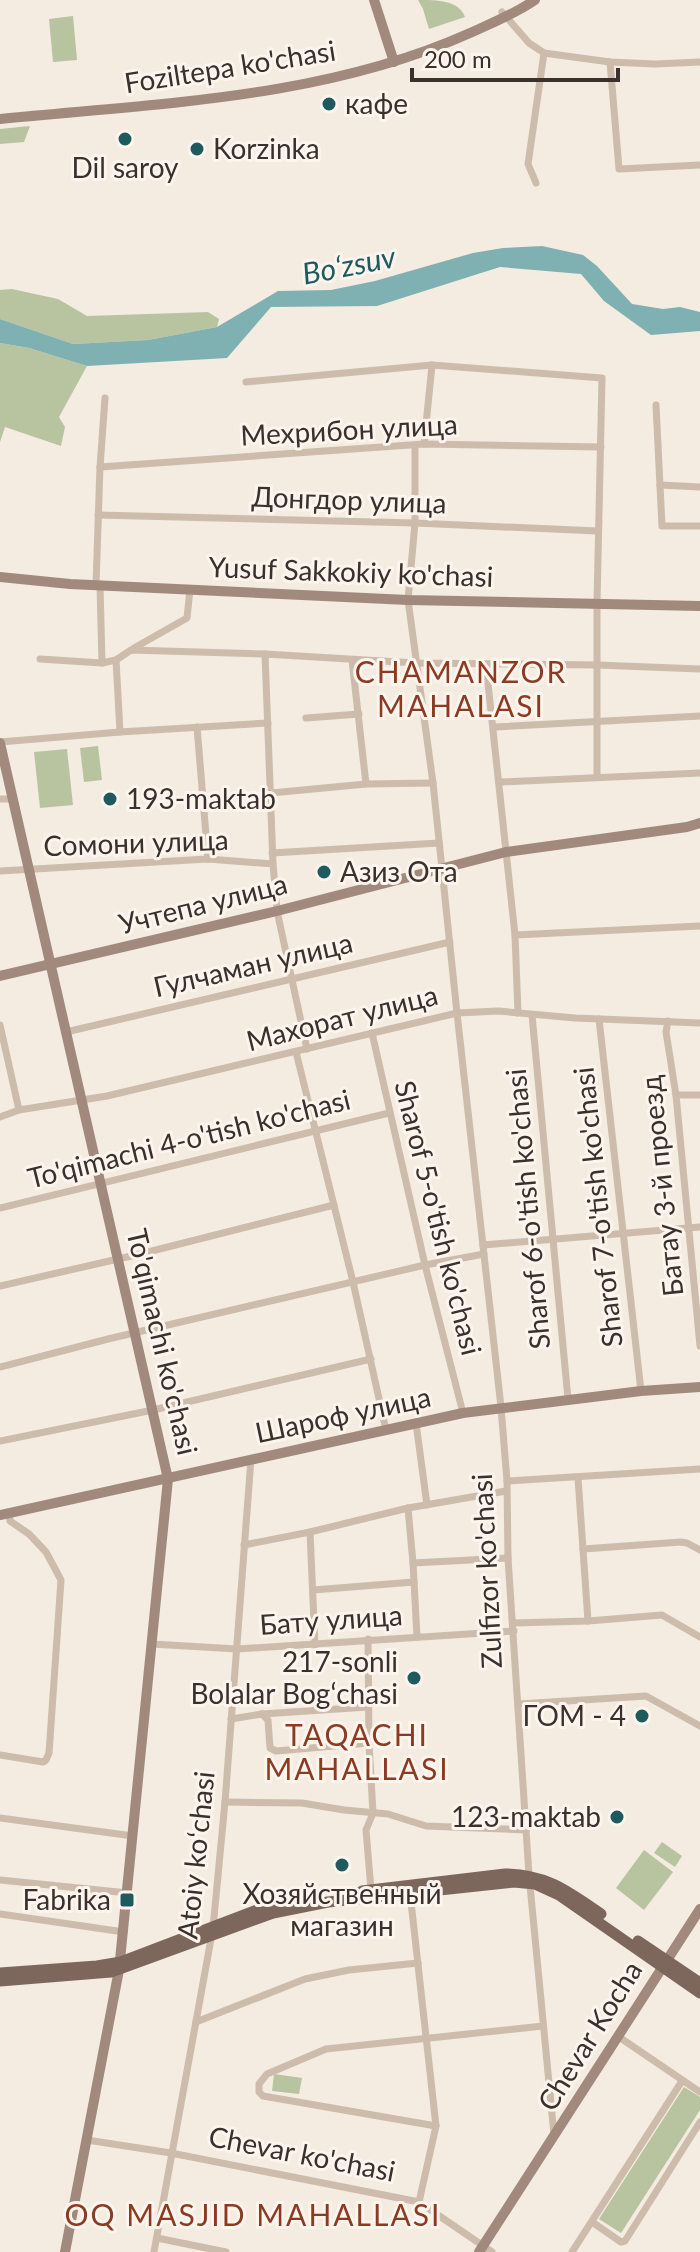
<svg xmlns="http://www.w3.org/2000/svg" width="700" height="2252" viewBox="0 0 700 2252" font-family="Lato,sans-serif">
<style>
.green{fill:#b8c4a0}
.water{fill:#7fb0b2}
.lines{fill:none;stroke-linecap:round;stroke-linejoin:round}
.street{stroke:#cdbbac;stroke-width:7}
.secondary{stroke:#a18a7d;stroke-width:10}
.primary{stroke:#7d675c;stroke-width:11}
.poi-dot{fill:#1f5a5e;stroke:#fbf5ee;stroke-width:3}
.labels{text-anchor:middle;stroke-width:6;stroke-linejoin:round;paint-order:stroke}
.street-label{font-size:28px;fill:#3b302b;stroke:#fbf5ee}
.poi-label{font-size:28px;fill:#3b302b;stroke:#fbf5ee;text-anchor:start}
.water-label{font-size:30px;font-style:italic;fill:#1f5a5e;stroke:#fbf5ee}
.neighbourhood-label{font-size:30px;letter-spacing:2px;fill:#8c3b22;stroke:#fbf5ee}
</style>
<rect width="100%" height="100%" fill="#f4ebe1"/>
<g class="green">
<path d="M 418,0 C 437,0 459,0 465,17 L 429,29 L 423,9 Z"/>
<polygon points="73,16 77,60 53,62 49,19"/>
<polygon points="30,126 24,142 0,144 0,129"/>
<polygon points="12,289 58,299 87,316 208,312 219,319 217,327 148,340 73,344 0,319 0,290"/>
<polygon points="0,343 29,348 87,366 59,417 65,427 61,446 5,427 0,442"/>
<polygon points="98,746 102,780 84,782 80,748"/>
<polygon points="67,749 73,805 40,808 34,752"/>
<polygon points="662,1842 682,1856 675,1867 654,1853"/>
<polygon points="644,1850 673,1872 644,1910 616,1888"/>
<polygon points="274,2074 302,2078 299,2094 272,2091"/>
<polygon points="684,2087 700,2097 700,2110 621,2233 599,2219"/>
</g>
<polygon class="water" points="542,246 583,255 597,266 632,304 663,309 680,307 700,312 700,331 651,335 604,301 581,274 500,267 377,306 271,307 227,358 87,366 29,348 0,343 0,319 73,344 148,340 217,327 278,291 331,290 375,281 473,253 503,248"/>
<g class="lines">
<g class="street">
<polyline points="502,12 529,43 544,53 610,62 655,64 700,62"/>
<polyline points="610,62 619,169 700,165"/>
<polyline points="536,183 528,164 544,53"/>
<polyline points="246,382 432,365 602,378 597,603 597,777"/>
<polyline points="656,405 662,526 700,526"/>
<polyline points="424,444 432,365"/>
<polyline points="415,445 415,523 408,600 433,783 457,1013 501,1407 507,1481 508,1558 529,1875 554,2135"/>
<polyline points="100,467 424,444 601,447"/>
<polyline points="660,485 700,487"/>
<polyline points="98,515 415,523 598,531"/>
<polyline points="96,585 100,467 105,398"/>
<polyline points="100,585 102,663"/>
<polyline points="134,648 187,618 190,589"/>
<polyline points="265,654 273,864 277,911 307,1049"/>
<polyline points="40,659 102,663 116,660 131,650 265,654 416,663 597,665 700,669"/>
<polyline points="116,660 120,732"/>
<polyline points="352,660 366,784"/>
<polyline points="486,665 515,935 518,1013"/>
<polyline points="306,718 359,714"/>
<polyline points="197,727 208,859"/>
<polyline points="494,727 700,716"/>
<polyline points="0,742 120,732 268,723"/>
<polyline points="500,782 700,773"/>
<polyline points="271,793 366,784 433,783"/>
<polyline points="0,799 12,799"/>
<polyline points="272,853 439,843"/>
<polyline points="0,871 208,859 273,864"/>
<polyline points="515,935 700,926"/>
<polyline points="532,1015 568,1399"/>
<polyline points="599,1019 641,1391"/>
<polyline points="668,1021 666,1032 676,1095 700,1346"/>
<polyline points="0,1025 19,1110"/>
<polyline points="66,1032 450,942"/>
<polyline points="372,1033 425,1265 463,1413"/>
<polyline points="296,1052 353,1282 386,1430"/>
<polyline points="676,1095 700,1095"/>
<polyline points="0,1117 19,1110 107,1096 457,1013 498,1011 575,1018 700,1023"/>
<polyline points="0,1208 389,1113"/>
<polyline points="483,1245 700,1227"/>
<polyline points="0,1286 140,1254 334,1205"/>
<polyline points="0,1367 108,1339 425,1265 484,1254"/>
<polyline points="416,1423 427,1505"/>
<polyline points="0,1441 153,1410 371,1359"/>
<polyline points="578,1478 588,1621"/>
<polyline points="507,1481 700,1469"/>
<polyline points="408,1508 413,1563 417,1637"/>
<polyline points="310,1532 315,1645"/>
<polyline points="244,1545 310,1532 408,1508 506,1491"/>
<polyline points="583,1549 681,1542 687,1543 700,1550"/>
<polyline points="413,1563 508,1558"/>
<polyline points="313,1590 414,1582"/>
<polyline points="513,1623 588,1621 662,1615 700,1637"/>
<polyline points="368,1639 369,1743 373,1813 366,1830 371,1890"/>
<polyline points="152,1644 237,1649 514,1631"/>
<polyline points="519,1704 646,1696 700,1726"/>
<polyline points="262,1714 268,1720 270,1748 276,1751 369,1743"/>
<polyline points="231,1719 262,1714 368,1707"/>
<polyline points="0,1755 43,1762 46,1760 49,1753 61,1580 46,1552 29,1534 10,1521 9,1513"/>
<polyline points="225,1802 302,1803 344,1810 388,1814 426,1826 526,1830"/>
<polyline points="0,1818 133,1836"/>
<polyline points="0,1880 128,1893"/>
<polyline points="410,1893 436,2126 419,2202"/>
<polyline points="0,1914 124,1932"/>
<polyline points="196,2022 305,1979 349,1970 418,1963"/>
<polyline points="619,2037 700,2092"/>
<polyline points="436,2126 263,2096 259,2092 259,2084 267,2074 326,2049 543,2026"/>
<polyline points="87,2140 171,2153 419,2202 492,2252"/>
<polyline points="592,2222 621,2242 625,2241 700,2122"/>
<polyline points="157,2238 226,2252"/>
<polyline points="154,2252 213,1928 225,1802 251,1459"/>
<polyline points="572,2252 682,2081"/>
</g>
<g class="secondary">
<polyline points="374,0 394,62"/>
<path d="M 0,119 C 158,103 323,99 470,33 C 492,23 515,14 535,0"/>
<polyline points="0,577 70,584 408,600 700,606"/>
<polyline points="0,743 168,1479 119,1970 65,2252"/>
<polyline points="0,976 277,911 506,852 687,827 700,823"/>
<polyline points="0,1515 463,1413 641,1391 700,1387"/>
<polyline points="479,2252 700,1909"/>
</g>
<g class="primary">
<path d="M 362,1891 L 505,1874 C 546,1874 569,1892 601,1914"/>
<polyline points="638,1941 700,1983"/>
<polyline points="0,1973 97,1966 121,1962 270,1905 310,1897"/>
<polyline points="0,1981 111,1972 273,1913 328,1902 514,1882 535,1884 559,1895 700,1993"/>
</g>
</g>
<g class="poi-dot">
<circle cx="329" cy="104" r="8"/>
<circle cx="125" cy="139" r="8"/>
<circle cx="197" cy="149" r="8"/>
<circle cx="110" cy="799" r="8"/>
<circle cx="324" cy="872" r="8"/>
<circle cx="414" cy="1678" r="8"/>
<circle cx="642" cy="1716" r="8"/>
<circle cx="617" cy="1817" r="8"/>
<circle cx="342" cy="1865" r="8"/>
<rect x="119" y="1892" width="16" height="16" rx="4"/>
</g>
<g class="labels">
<g class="street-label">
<text transform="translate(230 67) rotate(-9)" y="10">Foziltepa ko'chasi</text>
<text transform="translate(349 430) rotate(-3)" y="10">Мехрибон улица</text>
<text transform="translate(349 500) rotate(2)" y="10">Донгдор улица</text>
<text transform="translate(351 572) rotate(2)" y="10">Yusuf Sakkokiy ko'chasi</text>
<text transform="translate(136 843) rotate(-2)" y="10">Сомони улица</text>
<text transform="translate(203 904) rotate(-14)" y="10">Учтепа улица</text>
<text transform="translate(253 965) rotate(-13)" y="10">Гулчаман улица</text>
<text transform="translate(342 1018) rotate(-14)" y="10">Махорат улица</text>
<text transform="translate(189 1139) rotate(-14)" y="10">To'qimachi 4-o'tish ko'chasi</text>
<text transform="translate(662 1186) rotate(-96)" y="10">Батау 3-й проезд</text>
<text transform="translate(598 1207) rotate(-96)" y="10">Sharof 7-o'tish ko'chasi</text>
<text transform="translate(528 1209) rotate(-95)" y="10">Sharof 6-o'tish ko'chasi</text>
<text transform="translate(438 1218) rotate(76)" y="10">Sharof 5-o'tish ko'chasi</text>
<text transform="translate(162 1342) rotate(77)" y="10">To'qimachi ko'chasi</text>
<text transform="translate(343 1415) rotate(-12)" y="10">Шароф улица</text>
<text transform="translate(487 1571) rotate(-93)" y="10">Zulfizor ko'chasi</text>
<text transform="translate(331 1620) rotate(-4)" y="10">Бату улица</text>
<text transform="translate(196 1855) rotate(-84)" y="10">Atoiy koʻchasi</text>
<text transform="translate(590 2036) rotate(-58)" y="10">Chevar Kocha</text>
<text transform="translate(302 2154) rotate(11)" y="10">Chevar ko'chasi</text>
</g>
<g class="poi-label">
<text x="345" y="114">кафе</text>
<text x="213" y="159">Korzinka</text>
<text x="125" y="178" text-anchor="middle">Dil saroy</text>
<text x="126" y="809">193-maktab</text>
<text x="340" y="882">Азиз Ота</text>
<text x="398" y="1672" text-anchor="end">217-sonli<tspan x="398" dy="32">Bolalar Bogʻchasi</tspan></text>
<text x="626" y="1726" text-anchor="end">ГОМ - 4</text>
<text x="601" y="1827" text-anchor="end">123-maktab</text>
<text x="342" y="1904" text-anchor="middle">Хозяйственный<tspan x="342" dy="32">магазин</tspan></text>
<text x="111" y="1910" text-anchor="end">Fabrika</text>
</g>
<g class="water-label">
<text transform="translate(349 266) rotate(-11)" y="10">Boʻzsuv</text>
</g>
<g class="neighbourhood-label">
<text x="461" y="683">CHAMANZOR<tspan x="461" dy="34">MAHALASI</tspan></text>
<text x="357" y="1746">TAQACHI<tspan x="357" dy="34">MAHALLASI</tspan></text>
<text x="253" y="2226">OQ MASJID MAHALLASI</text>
</g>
</g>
<path d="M412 68v12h206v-12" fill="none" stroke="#3b302b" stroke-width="4"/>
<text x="424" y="68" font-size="24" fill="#3b302b" stroke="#fbf5ee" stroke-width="6" paint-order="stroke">200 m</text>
</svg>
